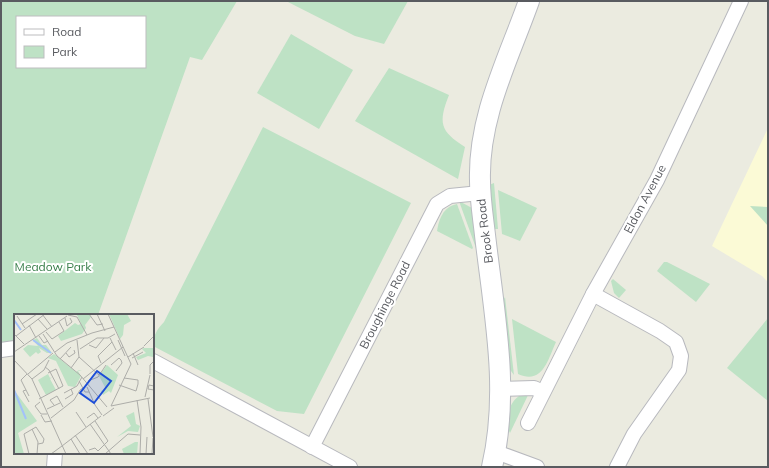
<svg xmlns="http://www.w3.org/2000/svg" width="769" height="468" viewBox="0 0 769 468" font-family="Mulish,sans-serif">
<style>
.commercial{fill:#fbfad6}
.green{fill:#bee2c5;fill-rule:evenodd}
.lines{fill:none;stroke-linecap:round;stroke-linejoin:round}
.street-casing{stroke:#b8b9be;stroke-width:16}
.secondary-casing{stroke:#b9bbc1;stroke-width:22}
.street{stroke:#fff;stroke-width:14}
.secondary{stroke:#fff;stroke-width:20}
.labels{text-anchor:middle;stroke-width:4;stroke-linejoin:round;paint-order:stroke}
.street-label{font-size:12px;fill:#595b60;stroke:#fff}
.park-label{font-size:12px;fill:#397f4b;stroke:#fff}
.inset-river{fill:none;stroke:#a3c2f9;stroke-width:2}
.inset-road{fill:none;stroke:#adada9;stroke-width:1}
.view{fill:#1d4ed8;fill-opacity:0.15;stroke:#1d4ed8;stroke-width:2}
.inset-edge{fill:none;stroke:#595b60;stroke-width:2}
</style>
<rect width="100%" height="100%" fill="#ebebe0"/>
<polygon class="commercial" points="768,128 768,282 762,276 712,246"/>
<g class="green">
<path d="M 1,1 L 237,1 L 202,60 L 190,57 L 98,315 L 15,315 L 15,343 L 1,344 ZM 17,17 L 145,17 L 145,67 L 17,67 Z"/>
<polygon points="286,1 408,1 384,44 355,36"/>
<polygon points="291,34 353,70 319,129 257,93"/>
<path d="M 389,68 L 449,95 C 438,123 440,131 465,147 L 458,179 L 355,121 Z"/>
<path d="M 263,127 L 411,203 L 304,414 L 277,411 L 153,346 C 153,336 157,329 164,322 Z"/>
<polygon points="494,183 498,229 494,229 489,185"/>
<polygon points="498,190 537,208 520,241 502,234"/>
<polygon points="459,201 472,208 488,324 486,325 477,251"/>
<path d="M 457,204 L 473,248 L 472,249 L 437,231 C 439,219 443,207 457,204 Z"/>
<polygon points="750,206 768,207 768,226"/>
<polygon points="664,262 667,262 710,284 696,302 657,271"/>
<polygon points="613,279 626,290 619,298 614,293 611,281"/>
<polygon points="505,297 514,375 508,367 502,303"/>
<polygon points="768,318 768,401 727,368"/>
<path d="M 512,319 L 556,342 C 548,359 543,385 518,374 Z"/>
<path d="M 524,393 L 529,393 L 510,433 L 508,429 C 508,413 508,401 524,393 Z"/>
</g>
<g class="lines">
<defs>
<g id="street">
<polyline points="593,294 660,331 676,342 681,356 679,370 634,434 617,467"/>
<polyline points="1,350 15,348"/>
<polyline points="153,361 350,467"/>
<polyline points="501,389 534,388 543,392"/>
<polyline points="528,423 593,294 657,180 741,1"/>
<polyline points="312,447 437,204 450,196 480,193"/>
<polyline points="496,452 537,467"/>
<polyline points="54,467 55,453"/>
</g>
<path id="secondary" d="M 492,467 C 510,390 494,313 485,235 C 483,217 480,199 480,181 C 478,117 508,60 529,1"/>
</defs>
<use href="#street" class="street-casing"/>
<use href="#secondary" class="secondary-casing"/>
<use href="#street" class="street"/>
<use href="#secondary" class="secondary"/>
</g>
<g class="labels">
<g class="street-label">
<text transform="translate(645 199) rotate(-62)" y="4">Eldon Avenue</text>
<text transform="translate(485 231) rotate(-97)" y="4">Brook Road</text>
<text transform="translate(385 305) rotate(-63)" y="4">Broughinge Road</text>
</g>
<g class="park-label">
<text x="53" y="271">Meadow Park</text>
</g>
</g>
<g transform="translate(14 314)">
<rect width="140" height="140" fill="#ebebe0"/>
<path d="M 54,0 L 75,0 L 77,3 L 71,11 L 72,14 L 68,20 L 47,27 L 44,22 L 61,9 L 64,11 L 67,10 L 63,1 ZM 95,0 L 113,0 L 117,7 L 110,11 L 109,21 L 106,25 ZM 23,24 L 28,31 L 32,31 L 38,39 L 33,39 L 25,34 L 27,38 L 24,40 L 22,38 L 16,43 L 9,35 L 14,31 L 24,32 L 19,26 ZM 130,34 L 140,34 L 139,43 L 134,42 L 124,46 L 122,43 L 132,39 L 128,35 ZM 40,40 L 62,58 L 65,56 L 68,56 L 64,57 L 67,62 L 61,73 L 54,72 L 42,47 L 34,44 ZM 93,51 L 104,61 L 97,79 L 95,77 L 89,81 L 87,77 L 92,75 L 85,62 ZM 34,60 L 36,64 L 38,63 L 36,65 L 42,76 L 32,81 L 24,66 ZM 0,76 L 23,107 L 4,119 L 10,140 L 0,140 ZM 120,98 L 122,110 L 126,112 L 124,118 L 114,117 L 103,123 L 117,112 L 112,102 ZM 121,128 L 124,128 L 123,140 L 110,140 L 108,135 Z" fill="#bee2c5"/>
<path class="inset-river" d="M 0,6 L 7,16M 19,26 L 37,39M 0,76 L 12,105"/>
<path class="inset-road" d="M 28,0 L 38,13M 75,0 L 83,11 L 89,10M 83,0 L 91,17M 94,0 L 117,50 L 97,92M 54,1 L 63,3 L 73,21M 3,2 L 11,14M 51,4 L 53,12 L 58,8 L 56,4M 24,5 L 33,15M 8,10 L 23,0M 15,11 L 22,24M 32,18 L 38,25 L 50,17 L 45,8M 0,20 L 10,30M 29,20 L 43,42 L 66,61 L 93,93M 2,22 L 31,0M 25,22 L 30,29 L 34,27M 96,24 L 102,36M 104,26 L 111,42M 75,31 L 82,34 L 90,24M 130,32 L 140,22M 66,35 L 83,24 L 94,24 L 101,20M 0,38 L 53,2M 41,38 L 53,29 L 78,19 L 100,13M 52,39 L 55,43 L 61,39 L 60,36M 119,39 L 124,51M 65,43 L 85,61M 114,43 L 130,33M 118,44 L 129,38M 46,45 L 57,33M 0,46 L 18,65 L 52,140M 87,49 L 84,42 L 98,28M 97,51 L 105,44 L 107,46M 31,53 L 35,56 L 45,75M 57,54 L 65,43 L 63,26M 102,57 L 108,49 L 107,46M 13,60 L 7,66 L 15,82M 14,60 L 39,39M 136,60 L 136,51 L 140,47M 110,64 L 124,66 L 124,70M 18,65 L 30,56 L 35,46M 69,65 L 109,33M 65,67 L 71,78 L 75,78M 74,67 L 84,63 L 92,51M 105,71 L 122,77 L 124,70M 140,72 L 135,71 L 134,75 L 140,76M 73,73 L 81,91M 12,76 L 9,77 L 15,88M 50,79 L 63,72 L 68,63M 131,83 L 136,61M 25,85 L 49,72 L 42,55 L 34,59M 51,85 L 59,80 L 57,75M 134,85 L 139,123M 123,86 L 127,113 L 126,140M 26,88 L 21,92 L 27,100 L 33,100M 40,91 L 36,86 L 43,82 L 49,93M 81,91 L 88,101M 97,92 L 136,84M 33,95 L 46,89M 62,98 L 72,113M 27,101 L 31,108 L 38,107M 89,102 L 100,94M 37,104 L 60,86 L 66,76 L 73,71M 73,104 L 80,99 L 84,104M 76,110 L 97,140M 18,115 L 24,128 L 23,140M 61,121 L 74,140M 57,125 L 66,140M 48,132 L 87,102M 75,136 L 81,134 L 84,137 L 94,127 L 81,107M 15,140 L 10,120 L 22,113 L 30,125 L 29,129 L 24,130M 37,140 L 48,132M 91,140 L 114,120 L 126,121M 132,140 L 133,123M 138,140 L 139,124"/>
<path class="view" d="M 83,57 L 97,67 L 80,89 L 66,79 Z"/>
<rect width="140" height="140" class="inset-edge"/>
</g>
<rect width="769" height="468" fill="none" stroke="#595b60" stroke-width="4"/>
<rect x="16" y="16" width="130" height="52" fill="#ffffff" stroke="#bdbdbf"/>
<rect x="24" y="29" width="20" height="6" fill="#ffffff" stroke="#bdbdbf"/>
<text x="52" y="36" font-size="12" fill="#595b60">Road</text>
<rect x="24" y="46" width="20" height="12" fill="#bee2c5" stroke="#bdbdbf"/>
<text x="52" y="56" font-size="12" fill="#595b60">Park</text>
</svg>
